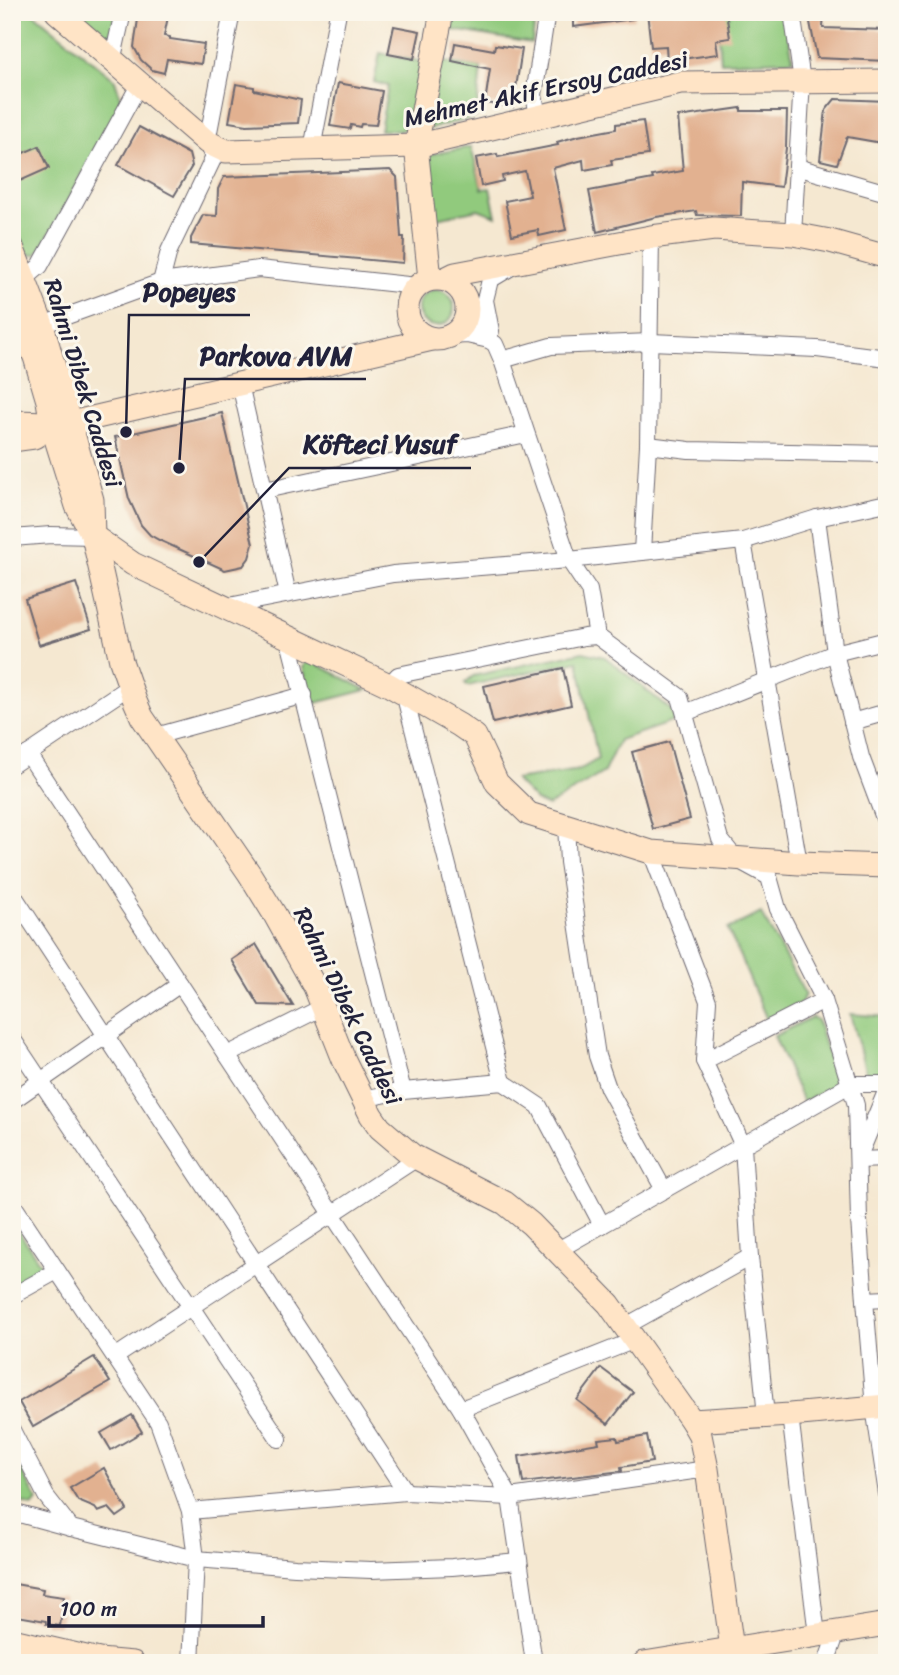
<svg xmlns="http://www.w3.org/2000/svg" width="899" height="1675" viewBox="0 0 899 1675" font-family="Sriracha,sans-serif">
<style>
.green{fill:#91ca7d;stroke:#5a765c;stroke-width:2}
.building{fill:#e2b190}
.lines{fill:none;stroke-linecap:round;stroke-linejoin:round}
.street-casing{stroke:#6c6770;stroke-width:18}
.secondary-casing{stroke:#6c6770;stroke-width:25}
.street{stroke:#fff;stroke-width:16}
.secondary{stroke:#ffe4c6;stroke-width:23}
.labels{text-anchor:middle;stroke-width:6;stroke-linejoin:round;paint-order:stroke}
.street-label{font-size:24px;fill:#22223b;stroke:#fbf7ec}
.leader{fill:none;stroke:#22223b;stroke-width:2.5}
.callout-dot{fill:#22223b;stroke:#fbf7ec;stroke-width:2.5}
.callout-label{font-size:26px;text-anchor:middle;font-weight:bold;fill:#22223b;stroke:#fbf7ec;stroke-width:6;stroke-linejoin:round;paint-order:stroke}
</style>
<rect width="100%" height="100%" fill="#fbf7ec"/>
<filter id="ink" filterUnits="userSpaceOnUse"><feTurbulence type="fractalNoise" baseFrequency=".0143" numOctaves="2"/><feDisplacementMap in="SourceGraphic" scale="14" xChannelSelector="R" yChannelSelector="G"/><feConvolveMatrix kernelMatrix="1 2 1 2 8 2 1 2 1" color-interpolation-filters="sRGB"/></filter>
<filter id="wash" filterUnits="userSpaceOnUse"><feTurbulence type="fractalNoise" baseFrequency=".00686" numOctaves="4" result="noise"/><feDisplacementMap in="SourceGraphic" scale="28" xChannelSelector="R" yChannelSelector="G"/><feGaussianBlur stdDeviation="1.57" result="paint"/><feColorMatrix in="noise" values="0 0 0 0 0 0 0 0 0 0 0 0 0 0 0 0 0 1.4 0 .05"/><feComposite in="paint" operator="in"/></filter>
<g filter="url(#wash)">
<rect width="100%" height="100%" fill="#f5e8d1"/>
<g class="green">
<polygon points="12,12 32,12 115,80 122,102 42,247 37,254 31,255 25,252 12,216"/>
<polygon points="73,12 116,12 110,44"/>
<polygon points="450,12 536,12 532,43 447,29"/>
<polygon points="717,12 784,12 793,60 721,62"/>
<polygon points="380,53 423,62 410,125 400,131 380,130 388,86 374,82"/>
<polygon points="439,61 481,68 476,117 429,129"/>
<polygon points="471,147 482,189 490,188 496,216 478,209 433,219 427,155"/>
<circle cx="436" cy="308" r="18"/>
<polygon points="583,652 605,657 671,710 675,721 619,740 604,772 548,806 536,801 515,780 579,770 598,759 578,661 468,686 465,683 473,676"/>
<polygon points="307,659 367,690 312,704 303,667"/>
<polygon points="761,913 805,994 801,1003 767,1020 728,929"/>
<polygon points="850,1014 887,1017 887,1055 881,1073 866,1073"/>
<polygon points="812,1017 817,1020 835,1078 832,1087 803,1102 774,1036"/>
<polygon points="12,1221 43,1268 12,1288"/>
<polygon points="12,1451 37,1500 33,1506 12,1500"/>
</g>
<g id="blocks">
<g class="building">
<polygon points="139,12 169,12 164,36 170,37 170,39 204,44 201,64 167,59 164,73 152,70 141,60 134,47"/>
<polygon points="573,12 633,12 634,19 573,27"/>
<polygon points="647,12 726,12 730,38 716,40 718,54 667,61 666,46 651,47"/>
<polygon points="808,12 824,12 823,28 887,30 887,61 817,58"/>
<polygon points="394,26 420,31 414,59 388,54"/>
<polygon points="455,43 494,50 495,45 522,49 513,107 485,103 490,69 452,61"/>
<polygon points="338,83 382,91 376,125 361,124 360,127 351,125 350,129 330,126"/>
<polygon points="236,84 254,87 254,90 301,100 298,123 247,125 229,122"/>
<polygon points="835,99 887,101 887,119 882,143 847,137 837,164 820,160 826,110"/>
<polygon points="741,108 741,111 787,111 786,148 781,187 742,182 741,216 697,215 696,211 656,217 597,232 589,191 653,179 652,176 683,171 678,117"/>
<polygon points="643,121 648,155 611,160 612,165 584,170 583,160 553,168 566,230 539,236 538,230 512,235 505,201 530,196 525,171 502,176 503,181 481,186 476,158 497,154 498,157 558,145 557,142 578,136 616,129 616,124"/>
<polygon points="139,127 189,154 192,166 174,196 118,165"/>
<polygon points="39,146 49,168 20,181 12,158"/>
<polygon points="390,170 397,177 401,237 404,237 403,263 191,244 191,238 203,215 217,216 218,189 224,177"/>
<polygon points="222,413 253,544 249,558 243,566 225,570 159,540 150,535 141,525 129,499 115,437"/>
<polygon points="76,583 91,629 39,645 25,599"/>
<polygon points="563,668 571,705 493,723 484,686"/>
<polygon points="669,742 690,819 653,829 632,752"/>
<polygon points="256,944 293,1006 259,1005 232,960"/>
<polygon points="94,1357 110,1382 33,1427 19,1402"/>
<polygon points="601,1368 633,1392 608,1424 577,1400"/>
<polygon points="132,1415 142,1432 111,1450 101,1433"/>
<polygon points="647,1436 652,1462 621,1467 622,1471 523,1483 519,1456 599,1443 598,1439 617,1437 618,1441"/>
<polygon points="104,1468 127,1510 117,1517 109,1508 98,1512 95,1508 78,1501 70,1488"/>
<polygon points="15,1584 43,1589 42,1594 64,1597 60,1626 46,1624 46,1621 12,1615"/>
</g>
</g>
</g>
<g filter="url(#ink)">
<use href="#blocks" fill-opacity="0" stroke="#6c6770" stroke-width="2"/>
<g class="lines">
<defs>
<g id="street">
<polyline points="792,12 802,81 793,234"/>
<polyline points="112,62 123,12"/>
<polyline points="538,116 534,95 547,12"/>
<polyline points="312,149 338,12"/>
<polyline points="797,167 887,193"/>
<polyline points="25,279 40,266 139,85"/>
<polyline points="161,282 169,251 214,157 207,142 232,12"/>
<polyline points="468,303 489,340 495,344 502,360 569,560 589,590 597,636"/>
<polyline points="42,325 161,282 259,269 417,286"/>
<polyline points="491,331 485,300 490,280 510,268"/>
<polyline points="451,336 467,335 489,340"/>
<polyline points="502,360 551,346 650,342 817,349 887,358"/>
<polyline points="240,384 288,594"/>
<polyline points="648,445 689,450 887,454"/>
<polyline points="265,490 526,434"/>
<polyline points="817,518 835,653 861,757 887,826"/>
<polyline points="12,538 51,535 93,536"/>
<polyline points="743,541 799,863"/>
<polyline points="642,552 648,445 651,237"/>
<polyline points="224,607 393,574 569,560 743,541 817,518 887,503"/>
<polyline points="288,637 403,1091"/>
<polyline points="389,685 398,675 584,637 597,636 680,697 720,839 736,859 769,877 778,909 824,1000 856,1105 859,1220 865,1300 874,1407 887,1494"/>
<polyline points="404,693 503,1082"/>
<polyline points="685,713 835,653 887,640"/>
<polyline points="852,722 887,712"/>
<polyline points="156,736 304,695"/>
<polyline points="28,754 461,1409 510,1497 534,1663"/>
<polyline points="12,765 130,686"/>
<polyline points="566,825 568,862 597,1056 608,1088 664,1190"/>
<polyline points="651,852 708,1001 704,1061 743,1146 750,1257 766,1416"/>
<polyline points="12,893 406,1492"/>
<polyline points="12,1038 279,1439"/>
<polyline points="227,1055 323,1007"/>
<polyline points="704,1061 824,1000"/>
<polyline points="362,1099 403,1091 503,1082 539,1106 602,1225"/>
<polyline points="12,1101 180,984"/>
<polyline points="860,1154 887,1089"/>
<polyline points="858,1160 887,1159"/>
<polyline points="12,1203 158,1422 190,1511 196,1559 191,1663"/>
<polyline points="558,1250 851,1084 887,1084"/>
<polyline points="12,1296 57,1271"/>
<polyline points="865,1300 887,1299"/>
<polyline points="626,1326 750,1257"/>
<polyline points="115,1357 417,1158"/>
<polyline points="461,1409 635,1340"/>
<polyline points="790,1415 817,1635"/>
<polyline points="12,1430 46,1496 71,1528 196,1559 295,1567 371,1570 452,1567 519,1561"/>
<polyline points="190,1511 406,1492 510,1497 707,1469"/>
<polyline points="12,1512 71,1528"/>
<polyline points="826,1663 837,1632"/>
</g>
<g id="secondary">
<polyline points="57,12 207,142 226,151 416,146 680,83 887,81"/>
<polyline points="12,247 42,325 92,500 93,536 121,661 135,701 142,717 249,873 275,915 315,987 344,1060 371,1115 380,1128 413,1156 505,1203 531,1224 609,1304 692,1421 700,1435 707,1469 732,1649"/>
<circle cx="437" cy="309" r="30"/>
<polyline points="430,279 416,146 442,12"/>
<polyline points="445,279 455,274 651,237 714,229 793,234 830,241 887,257"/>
<polyline points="12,303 35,357 48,401 52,426 77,506 93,536 133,564 389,685 459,725 475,736 497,783 529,814 651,852 799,863 887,866"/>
<path d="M 12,423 C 34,420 49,426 71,423 L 432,339"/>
<polyline points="12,440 34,437 52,426"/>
<polyline points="692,1421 790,1415 887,1406"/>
<polyline points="12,1640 99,1660 133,1663"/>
<polyline points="644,1663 887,1624"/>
</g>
</defs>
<use href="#street" class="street-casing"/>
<use href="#secondary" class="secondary-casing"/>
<use href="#street" class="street"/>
<use href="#secondary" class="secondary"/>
</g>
</g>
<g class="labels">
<g class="street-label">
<text transform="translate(546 89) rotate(-12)" y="8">Mehmet Akif Ersoy Caddesi</text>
<text transform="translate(83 383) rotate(73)" y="8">Rahmi Dibek Caddesi</text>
<text transform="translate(348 1006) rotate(64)" y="8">Rahmi Dibek Caddesi</text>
</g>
</g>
<path class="leader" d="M126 432L129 315H250M179 468L185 379H366M199 562L289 468H471"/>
<g class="callout-dot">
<circle cx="126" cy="432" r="7"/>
<circle cx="179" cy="468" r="7"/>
<circle cx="199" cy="562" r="7"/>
</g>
<g class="callout-label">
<text x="189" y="301">Popeyes</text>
<text x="276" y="365">Parkova AVM</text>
<text x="380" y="453">Köfteci Yusuf</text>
</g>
<rect width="899" height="1675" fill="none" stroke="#fbf7ec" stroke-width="42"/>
<path d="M49 1616v10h214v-10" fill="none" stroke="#22223b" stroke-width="3.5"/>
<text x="60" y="1616" font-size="21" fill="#22223b" stroke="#fbf7ec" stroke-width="5" paint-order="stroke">100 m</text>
</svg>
